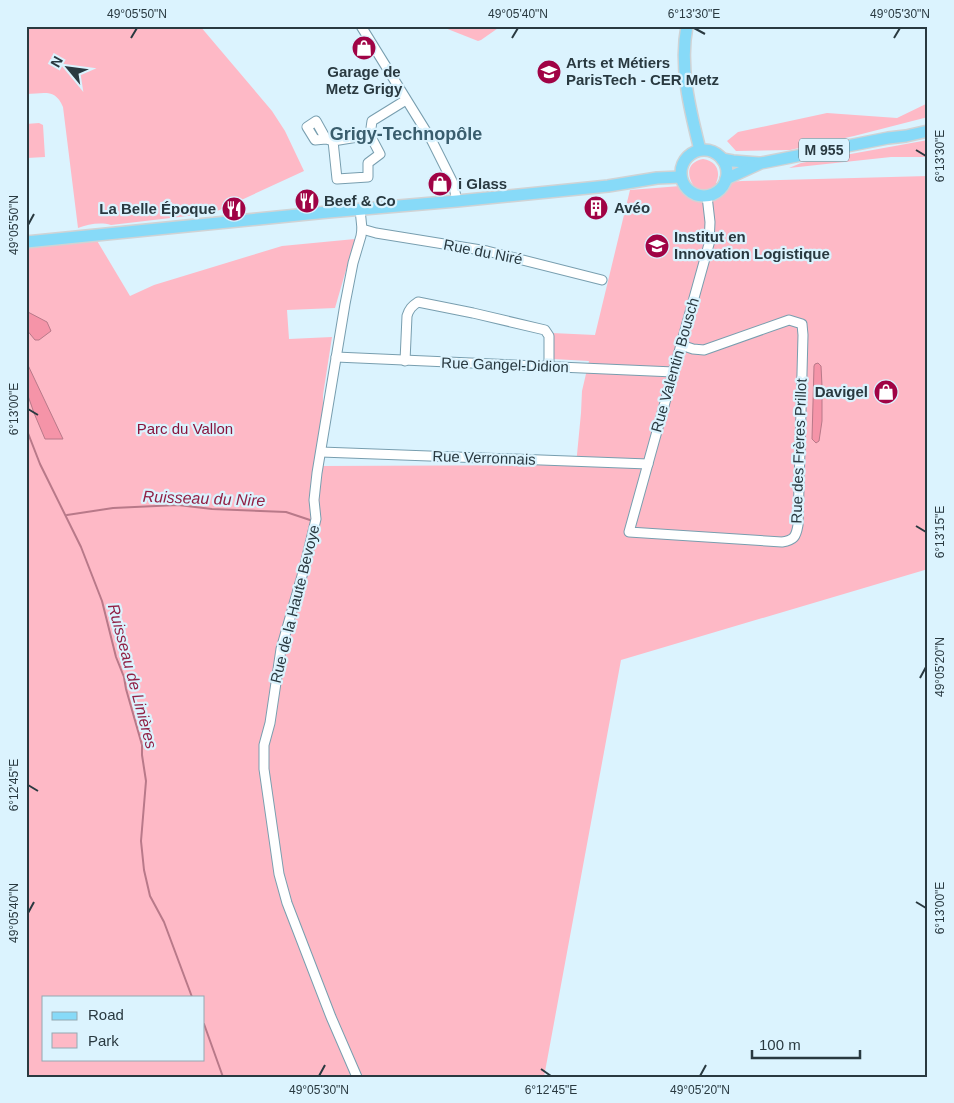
<svg xmlns="http://www.w3.org/2000/svg" width="954" height="1103" viewBox="0 0 954 1103" font-family="Arial,sans-serif">
<style>
.green{fill:#feb9c6;fill-rule:evenodd}
.water{fill:#f594a8;stroke:#b87989}
.lines{fill:none;stroke-linecap:round;stroke-linejoin:round}
.stream{stroke:#b87989;stroke-width:2}
.minor-casing{stroke:#789eaf;stroke-width:11}
.major-casing{stroke:#d0d3d5;stroke-width:14}
.minor{stroke:#fff;stroke-width:9}
.major{stroke:#87daf8;stroke-width:11}
.ticks{fill:none;stroke:#293940;stroke-width:2}
.labels{text-anchor:middle;stroke-width:4.5;stroke-linejoin:round;paint-order:stroke}
.shield{fill:#dbf3fe;stroke:#5e7179;stroke-width:1}
.shield-label{font-size:14px;font-weight:bold;fill:#293940}
.poi-label{font-size:15px;font-weight:bold;fill:#293940;stroke:#dbf3fe;text-anchor:start}
.street-label{font-size:15px;fill:#293940;stroke:#dbf3fe}
.park-label{font-size:15px;fill:#87153d;stroke:#dbf3fe}
.water-label{font-size:16px;font-style:italic;fill:#912145;stroke:#dbf3fe}
.quarter-label{font-size:18px;font-weight:bold;fill:#395d6d;stroke:#dbf3fe}
.neatline{fill:none;stroke:#293940;stroke-width:2}
.ticks-label{font-size:12px;text-anchor:middle;fill:#293940}
</style>
<rect width="100%" height="100%" fill="#dbf3fe"/>
<g class="green">
<path d="M 26,26 L 200,26 L 272,111 L 285,131 L 304,171 L 213,213 L 111,225 C 101,222 88,224 78,228 L 63,107 C 55,88 44,94 26,94 Z"/>
<polygon points="440,26 501,26 481,40 478,41"/>
<polygon points="928,103 928,117 854,136 790,150 736,151 727,141 738,132 827,113 897,118"/>
<polygon points="39,123 43,125 45,157 27,158 26,124"/>
<polygon points="928,140 928,157 891,157 789,168 801,163"/>
<path d="M 703,159 C 717,161 721,172 716,183 L 742,181 L 928,176 L 928,569 L 621,660 L 544,1077 L 26,1077 L 26,247 L 96,239 L 130,296 L 154,285 L 177,278 L 282,246 L 355,239 L 335,308 L 287,310 L 289,339 L 332,337 L 323,395 L 322,466 L 576,465 L 581,413 L 582,391 L 589,361 L 553,359 L 552,333 L 595,335 L 630,190 L 693,185 C 686,173 688,162 703,159 ZM 44,997 L 204,997 L 204,1059 L 44,1059 Z"/>
</g>
<g class="water">
<polygon points="26,311 47,322 51,331 39,340 35,340 26,329"/>
<polygon points="26,361 63,439 45,439 34,413 26,390"/>
<polygon points="818,363 821,366 822,386 822,421 819,441 816,443 812,439 814,366 815,364"/>
</g>
<g class="lines">
<g class="stream">
<polyline points="26,428 40,464 81,547 102,601 116,657 124,677 126,689 142,745 142,755 146,781 141,841 144,870 150,896 164,922 192,997"/>
<polyline points="67,515 113,508 178,505 212,509 286,512 310,520"/>
<polyline points="204,1024 223,1077"/>
</g>
<defs>
<g id="minor">
<polyline points="361,26 432,141 453,183 457,201"/>
<polyline points="370,135 333,141 337,179 368,177 368,163 380,154 370,135 372,121 406,100"/>
<polyline points="326,139 315,140 307,127 316,121 326,139 333,141"/>
<polyline points="362,229 376,233 487,251 602,280"/>
<path d="M 681,345 L 693,349 L 704,350 L 789,320 L 802,324 L 803,335 L 798,525 C 796,537 794,540 782,542 L 629,532 L 709,244 L 710,222 L 707,196"/>
<polyline points="336,357 674,372"/>
<path d="M 405,361 L 407,316 C 409,309 412,306 418,302 L 473,313 L 545,330 L 549,336 L 549,366"/>
<polyline points="321,452 648,464"/>
<polyline points="357,1077 331,1017 287,903 279,874 264,769 264,745 270,723 281,649 304,569 316,519 314,500 317,473 345,304 353,263 361,236 362,229 360,209"/>
</g>
<g id="major">
<path d="M 687,26 C 679,67 690,110 700,150"/>
<circle cx="704" cy="173" r="23"/>
<polyline points="722,159 733,161 759,163"/>
<polyline points="726,179 761,163 888,138 906,136 928,131"/>
<polyline points="26,242 328,212 457,201 608,186 657,178 681,177"/>
</g>
</defs>
<use href="#minor" class="minor-casing"/>
<use href="#major" class="major-casing"/>
<use href="#minor" class="minor"/>
<use href="#major" class="major"/>
</g>
<path class="ticks" d="M 694,28 L 705,34M 131,38 L 137,28M 512,38 L 518,28M 894,38 L 900,28M 916,150 L 926,156M 28,225 L 34,214M 28,409 L 38,415M 916,526 L 926,532M 920,678 L 926,667M 28,785 L 38,791M 916,902 L 926,908M 28,913 L 34,902M 541,1069 L 551,1076M 319,1076 L 325,1065M 700,1076 L 706,1065"/>
<defs>
<symbol id="shop-disc" viewBox="-11 -11 22 22"><circle r="9.5" fill="#a00345" stroke="#dbf3fe"/><path d="M-5-2.5h2.3a2.7 3.5 0 0 1 5.4 0H5L5.5 6h-11ZM-1.5-2.5h3a1.5 2.3 0 0 0-3 0Z" fill="#fff"/></symbol>
<symbol id="university-disc" viewBox="-11 -11 22 22"><circle r="9.5" fill="#a00345" stroke="#dbf3fe"/><path d="M0-5L7-2L0 1L-7-2ZM-4 1L0 2.5L4 1V4Q0 6-4 4Z" fill="#fff"/></symbol>
<symbol id="restaurant-disc" viewBox="-11 -11 22 22"><circle r="9.5" fill="#a00345" stroke="#dbf3fe"/><path d="M-5-6h1v4h1v-4h1v4h1v-4h1v5L-1.5 .5V6h-2V.5L-5-1ZM5-6V6H3V1.5H1.5Q1.5-4 5-6Z" fill="#fff"/></symbol>
<symbol id="building-disc" viewBox="-11 -11 22 22"><circle r="9.5" fill="#a00345" stroke="#dbf3fe"/><path d="M-4-6H4V6H1V3H-1V6H-4ZM-2.5-4.3h1.7v1.8h-1.7ZM.8-4.3h1.7v1.8H.8ZM-2.5-1h1.7V.8h-1.7ZM.8-1h1.7V.8H.8Z" fill="#fff"/></symbol>
</defs>
<g fill-rule="evenodd">
<use href="#shop-disc" x="350" y="34" width="28" height="28"/>
<use href="#university-disc" x="535" y="58" width="28" height="28"/>
<use href="#shop-disc" x="426" y="170" width="28" height="28"/>
<use href="#restaurant-disc" x="293" y="187" width="28" height="28"/>
<use href="#building-disc" x="582" y="194" width="28" height="28"/>
<use href="#restaurant-disc" x="220" y="195" width="28" height="28"/>
<use href="#university-disc" x="643" y="232" width="28" height="28"/>
<use href="#shop-disc" x="872" y="378" width="28" height="28"/>
</g>
<g class="labels">
<rect class="shield" x="799" y="138.5" width="50" height="23" rx="4"/>
<g class="shield-label">
<text x="824" y="155">M 955</text>
</g>
<g class="poi-label">
<text x="566" y="68">Arts et Métiers<tspan x="566" dy="17">ParisTech - CER Metz</tspan></text>
<text x="364" y="77" text-anchor="middle">Garage de<tspan x="364" dy="17">Metz Grigy</tspan></text>
<text x="458" y="189">i Glass</text>
<text x="324" y="206">Beef &amp; Co</text>
<text x="614" y="213">Avéo</text>
<text x="216" y="214" text-anchor="end">La Belle Époque</text>
<text x="674" y="242">Institut en<tspan x="674" dy="17">Innovation Logistique</tspan></text>
<text x="868" y="397" text-anchor="end">Davigel</text>
</g>
<g class="street-label">
<text transform="translate(483 252) rotate(11)" y="5">Rue du Niré</text>
<text transform="translate(505 365) rotate(2)" y="5">Rue Gangel-Didion</text>
<text transform="translate(675 365) rotate(-74)" y="5">Rue Valentin Bousch</text>
<text transform="translate(799 451) rotate(-88)" y="5">Rue des Frères Prillot</text>
<text transform="translate(484 458) rotate(2)" y="5">Rue Verronnais</text>
<text transform="translate(295 604) rotate(-76)" y="5">Rue de la Haute Bevoye</text>
</g>
<g class="park-label">
<text x="185" y="434">Parc du Vallon</text>
</g>
<g class="water-label">
<text transform="translate(204 498) rotate(2)" y="6">Ruisseau du Nire</text>
<text transform="translate(133 676) rotate(75)" y="6">Ruisseau de Linières</text>
</g>
<g class="quarter-label">
<text x="406" y="140">Grigy-Technopôle</text>
</g>
</g>
<rect width="954" height="1103" fill="none" stroke="#dbf3fe" stroke-width="55"/>
<rect x="42" y="996" width="162" height="65" fill="#dbf3fe" stroke="#94a9b2"/>
<rect x="52" y="1012" width="25" height="8" fill="#87daf8" stroke="#94a9b2"/>
<text x="88" y="1020" font-size="15" fill="#293940">Road</text>
<rect x="52" y="1033" width="25" height="15" fill="#feb9c6" stroke="#94a9b2"/>
<text x="88" y="1046" font-size="15" fill="#293940">Park</text>
<g transform="translate(68 68) rotate(299)" stroke="#dbf3fe" stroke-width="4" paint-order="stroke">
<path d="M0-4L9 19L0 12L-9 19Z" fill="#293940"/>
<text y="-8" font-size="14" font-weight="bold" text-anchor="middle" fill="#293940">N</text>
</g>
<path d="M752 1050v8h108v-8" fill="none" stroke="#293940" stroke-width="2.5"/>
<text x="759" y="1050" font-size="15" fill="#293940" stroke="#dbf3fe" stroke-width="4" paint-order="stroke">100 m</text>
<rect x="28" y="28" width="898" height="1048" class="neatline"/>
<g class="ticks-label">
<text x="137" y="18">49°05'50"N</text>
<text x="518" y="18">49°05'40"N</text>
<text x="694" y="18">6°13'30"E</text>
<text x="900" y="18">49°05'30"N</text>
<text transform="translate(940 156) rotate(-90)" y="4">6°13'30"E</text>
<text transform="translate(14 225) rotate(-90)" y="4">49°05'50"N</text>
<text transform="translate(14 409) rotate(-90)" y="4">6°13'00"E</text>
<text transform="translate(940 532) rotate(-90)" y="4">6°13'15"E</text>
<text transform="translate(940 667) rotate(-90)" y="4">49°05'20"N</text>
<text transform="translate(14 785) rotate(-90)" y="4">6°12'45"E</text>
<text transform="translate(940 908) rotate(-90)" y="4">6°13'00"E</text>
<text transform="translate(14 913) rotate(-90)" y="4">49°05'40"N</text>
<text x="319" y="1094">49°05'30"N</text>
<text x="551" y="1094">6°12'45"E</text>
<text x="700" y="1094">49°05'20"N</text>
</g>
</svg>
